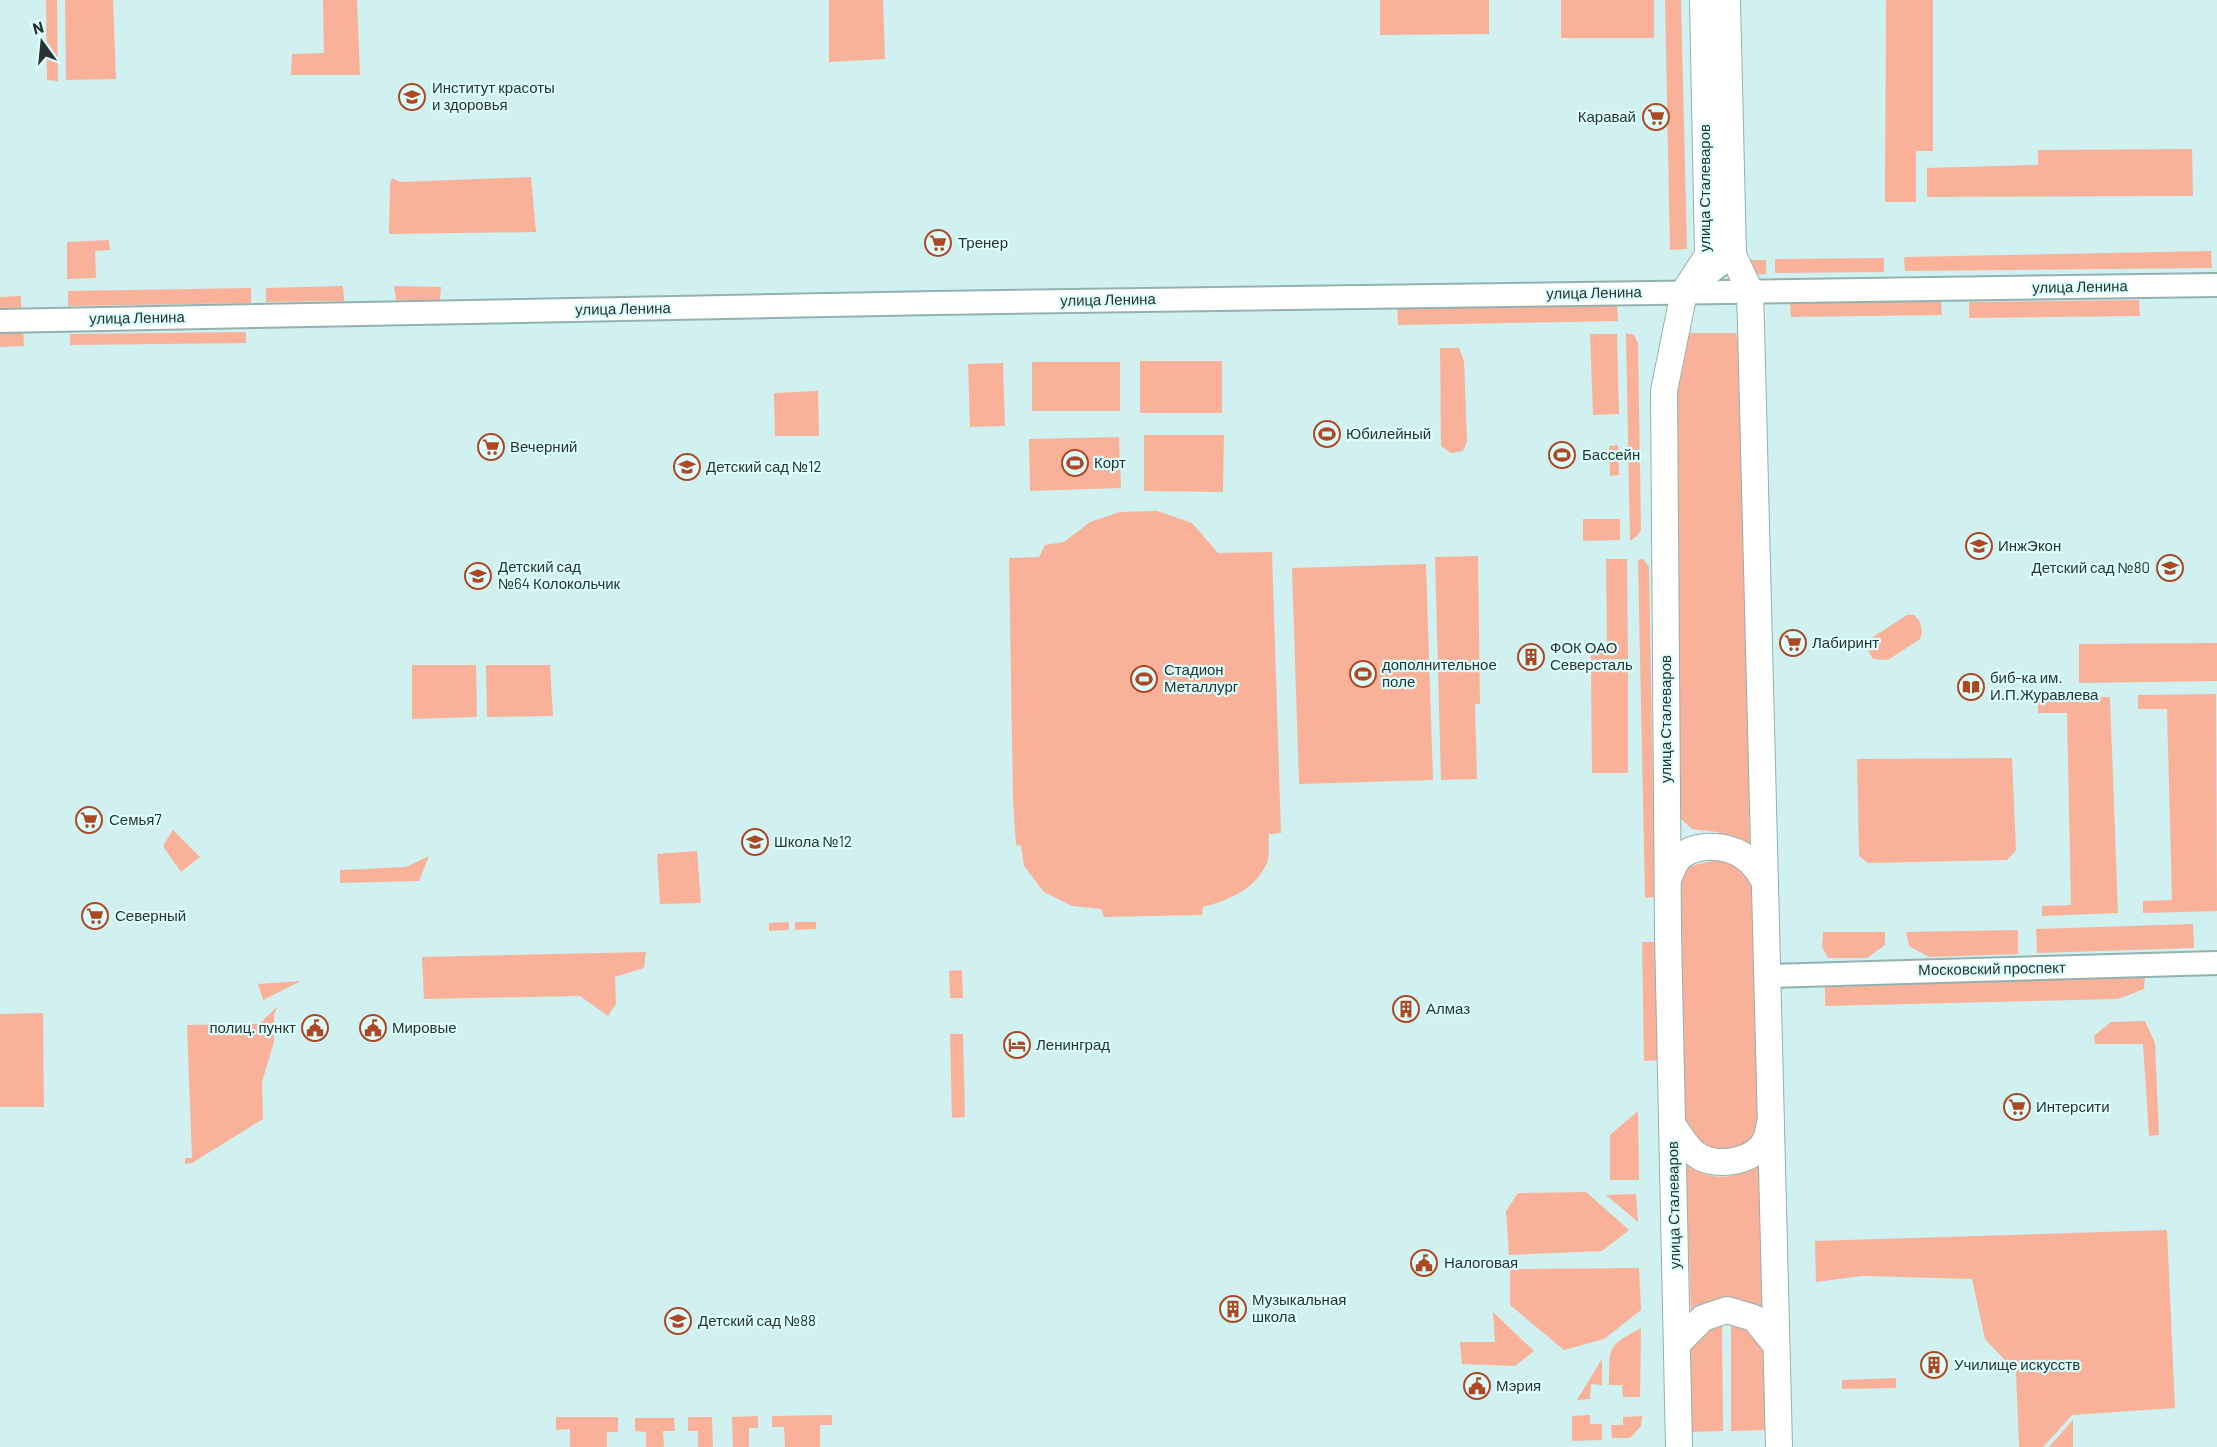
<svg xmlns="http://www.w3.org/2000/svg" width="2217" height="1447" viewBox="0 0 2217 1447" font-family="Barlow,sans-serif">
<style>
.green{fill:#fab19a}
.lines{fill:none;stroke-linecap:round;stroke-linejoin:round}
.secondary-casing{stroke:#92b2af;stroke-width:26}
.primary-casing{stroke:#92b2af;stroke-width:28}
.secondary{stroke:#fff;stroke-width:22}
.primary{stroke:#fff;stroke-width:26}
.labels{text-anchor:middle;stroke-width:4.5;stroke-linejoin:round;paint-order:stroke}
.poi-label{font-size:15px;fill:#273433;stroke:#ddfffc;text-anchor:start}
.street-label{font-size:15px;fill:#273433;stroke:#ddfffc}
</style>
<rect width="100%" height="100%" fill="#d0f1ef"/>
<g class="green">
<polygon points="46,0 57,0 58,81 47,80"/>
<polygon points="65,0 113,0 116,79 66,80"/>
<polygon points="323,0 357,0 360,75 291,75 292,54 324,53"/>
<polygon points="829,0 883,0 885,59 829,62"/>
<polygon points="1380,0 1489,0 1489,34 1380,35"/>
<rect x="1561" y="0" width="93" height="38"/>
<polygon points="1665,0 1681,0 1687,249 1670,250"/>
<polygon points="1886,0 1933,0 1933,151 1916,151 1916,202 1885,202"/>
<polygon points="2192,149 2193,196 1927,197 1927,168 2038,165 2038,150"/>
<polygon points="531,177 536,232 389,234 390,184 392,178 400,182"/>
<polygon points="109,240 110,250 95,251 96,278 67,279 67,242"/>
<polygon points="2211,251 2212,268 1905,271 1904,257"/>
<polygon points="1884,258 1884,272 1775,273 1775,259"/>
<polygon points="1741,260 1766,260 1766,274 1751,275"/>
<polygon points="343,286 344,301 266,302 266,288"/>
<polygon points="394,286 441,287 440,301 396,300"/>
<polygon points="251,288 251,303 68,306 68,291"/>
<polygon points="21,296 21,308 0,308 0,297"/>
<polygon points="2139,300 2140,316 1969,318 1969,302"/>
<polygon points="1617,301 1618,321 1398,325 1397,303"/>
<polygon points="1790,302 1941,302 1942,315 1791,317"/>
<polygon points="23,328 24,346 0,347 0,329"/>
<polygon points="246,332 246,343 70,345 70,334"/>
<polygon points="1626,333 1634,335 1638,343 1641,530 1637,536 1630,541"/>
<polygon points="1689,333 1736,333 1743,364 1750,844 1717,832 1692,829 1678,816 1670,389"/>
<polygon points="1590,334 1617,334 1619,414 1593,415"/>
<polygon points="1440,348 1459,348 1464,361 1467,441 1463,451 1451,453 1441,446"/>
<rect x="1140" y="361" width="82" height="52"/>
<rect x="1032" y="362" width="88" height="49"/>
<polygon points="1003,363 1005,426 970,427 968,364"/>
<polygon points="818,391 819,436 775,436 774,393"/>
<polygon points="1144,435 1224,435 1223,492 1144,491"/>
<polygon points="1119,437 1121,488 1030,491 1029,439"/>
<polygon points="1618,445 1619,475 1610,476 1609,446"/>
<path d="M 1157,511 L 1192,523 L 1218,553 L 1272,552 L 1281,833 L 1269,834 C 1268,842 1270,855 1267,863 C 1255,890 1229,900 1203,907 L 1202,915 L 1104,917 L 1101,909 L 1072,906 L 1044,892 L 1024,866 L 1021,846 L 1016,845 L 1013,800 L 1009,558 L 1039,557 L 1045,545 L 1064,542 L 1090,522 L 1120,512 Z"/>
<polygon points="1583,519 1620,519 1620,540 1583,541"/>
<polygon points="1478,556 1480,704 1475,704 1477,779 1441,780 1435,557"/>
<polygon points="1606,559 1627,559 1628,659 1591,660 1591,644 1607,644"/>
<polygon points="1643,559 1649,567 1655,897 1645,898 1638,560"/>
<polygon points="1426,564 1433,780 1299,784 1292,568"/>
<polygon points="1907,615 1914,615 1920,622 1922,632 1920,639 1888,660 1873,659 1868,650 1870,639"/>
<polygon points="2217,643 2217,681 2079,683 2079,644"/>
<polygon points="412,665 476,665 477,717 412,719"/>
<polygon points="486,665 550,665 553,716 487,717"/>
<polygon points="1591,669 1628,670 1628,773 1592,773"/>
<polygon points="2216,694 2217,911 2143,913 2143,901 2172,900 2167,709 2138,709 2138,695"/>
<polygon points="2110,697 2118,913 2042,916 2042,906 2071,905 2067,713 2038,713 2038,698"/>
<polygon points="2012,758 2016,850 2007,860 1868,863 1859,856 1857,759"/>
<polygon points="173,830 200,857 181,872 163,846"/>
<polygon points="697,851 701,903 660,904 657,854"/>
<polygon points="429,856 419,881 340,883 340,870 406,867"/>
<path d="M 1717,860 C 1740,863 1746,871 1757,891 L 1763,1120 L 1757,1135 L 1746,1146 L 1724,1153 L 1708,1149 L 1682,1124 L 1677,879 L 1690,866 Z"/>
<polygon points="789,922 789,930 769,931 769,923"/>
<polygon points="795,922 816,922 816,929 795,930"/>
<polygon points="2193,924 2194,948 2037,953 2036,929"/>
<polygon points="2018,930 2018,954 1929,957 1909,946 1906,932"/>
<polygon points="1823,932 1885,932 1885,945 1867,958 1828,958 1822,947"/>
<polygon points="1642,942 1656,942 1658,1060 1644,1061"/>
<polygon points="646,952 644,968 615,977 616,1004 608,1016 580,996 424,999 422,957"/>
<polygon points="962,970 963,998 950,998 949,971"/>
<polygon points="2145,977 2144,989 2118,999 1825,1006 1825,987"/>
<polygon points="301,981 263,1000 258,984"/>
<polygon points="278,1006 274,1014 274,1042 262,1082 263,1119 192,1163 185,1164 185,1158 192,1158 187,1025 259,1024"/>
<polygon points="43,1013 44,1107 0,1107 0,1014"/>
<polygon points="2145,1021 2155,1043 2159,1135 2149,1136 2143,1044 2095,1044 2094,1036 2111,1022"/>
<polygon points="950,1034 963,1034 965,1117 952,1118"/>
<polygon points="1638,1111 1639,1180 1610,1180 1610,1135"/>
<path d="M 1764,1162 L 1768,1311 L 1691,1315 L 1686,1165 C 1716,1183 1734,1179 1764,1162 Z"/>
<polygon points="1586,1192 1629,1230 1602,1251 1509,1255 1506,1211 1518,1193"/>
<polygon points="1636,1194 1638,1222 1606,1195"/>
<polygon points="2167,1230 2175,1408 2072,1415 2043,1447 2019,1447 2016,1372 1985,1339 1972,1279 1862,1276 1816,1282 1815,1241"/>
<polygon points="1639,1268 1641,1310 1604,1339 1564,1350 1510,1305 1510,1269"/>
<polygon points="1493,1312 1534,1351 1515,1366 1462,1364 1460,1342 1495,1342"/>
<polygon points="1731,1319 1745,1324 1765,1351 1765,1430 1731,1431"/>
<polygon points="1722,1320 1723,1431 1688,1432 1688,1339"/>
<path d="M 1641,1328 L 1640,1397 L 1623,1397 L 1622,1385 L 1609,1385 C 1610,1346 1606,1347 1641,1328 Z"/>
<polygon points="1602,1359 1602,1385 1591,1384 1590,1399 1577,1400"/>
<polygon points="1896,1378 1896,1388 1842,1389 1842,1380"/>
<polygon points="832,1415 832,1425 820,1425 820,1447 785,1447 784,1427 772,1427 772,1416"/>
<polygon points="1590,1415 1590,1424 1602,1424 1602,1440 1572,1441 1572,1416"/>
<polygon points="758,1416 758,1428 749,1428 749,1447 733,1447 732,1417"/>
<polygon points="1642,1416 1641,1426 1630,1438 1612,1438 1611,1425 1623,1425 1623,1417"/>
<polygon points="556,1417 618,1417 618,1432 607,1432 607,1447 570,1447 570,1429 556,1430"/>
<polygon points="688,1417 712,1417 713,1447 698,1447 698,1431 688,1431"/>
<polygon points="635,1418 674,1418 675,1431 663,1431 664,1447 646,1447 646,1432 635,1431"/>
<polygon points="2073,1420 2073,1447 2049,1447"/>
</g>
<g class="lines">
<defs>
<g id="secondary">
<polyline points="1690,288 1733,255"/>
<polyline points="0,321 935,303 2217,285"/>
<polyline points="1767,976 2217,963"/>
</g>
<g id="primary">
<polyline points="1727,0 1733,255 1750,291 1751,326 1779,1447"/>
<path d="M 1668,879 C 1671,872 1674,863 1679,858 C 1686,851 1696,848 1705,847 C 1733,845 1753,857 1765,883"/>
<path d="M 1672,1124 C 1680,1135 1687,1150 1700,1157 C 1720,1168 1758,1161 1767,1137 C 1768,1133 1769,1128 1770,1123"/>
<polyline points="1677,1344 1703,1318 1727,1310 1754,1318 1776,1345"/>
<polyline points="1679,1447 1668,934 1664,391 1684,292 1708,255 1703,0"/>
</g>
</defs>
<use href="#secondary" class="secondary-casing"/>
<use href="#primary" class="primary-casing"/>
<use href="#secondary" class="secondary"/>
<use href="#primary" class="primary"/>
</g>
<defs>
<symbol id="university-ring" viewBox="-11 -11 22 22"><circle r="9.5" fill="#ddfffc" stroke="#ae4724" stroke-width="1.5"/><path d="M0-5L7-2L0 1L-7-2ZM-4 1L0 2.5L4 1V4Q0 6-4 4Z" fill="#ae4724"/></symbol>
<symbol id="supermarket-ring" viewBox="-11 -11 22 22"><circle r="9.5" fill="#ddfffc" stroke="#ae4724" stroke-width="1.5"/><path d="M-6-5.5h2.5l.6 2H6L4.5 2H-2.5L-4.4-4H-6ZM-1.5 3.2a1.3 1.3 0 1 0 .1 0ZM3 3.2a1.3 1.3 0 1 0 .1 0Z" fill="#ae4724"/></symbol>
<symbol id="stadium-ring" viewBox="-11 -11 22 22"><circle r="9.5" fill="#ddfffc" stroke="#ae4724" stroke-width="1.5"/><path d="M0-5a6.5 5 0 1 0 0 10a6.5 5 0 1 0 0-10ZM-3.5-1.8h7v3.6h-7Z" fill="#ae4724"/></symbol>
<symbol id="school-ring" viewBox="-11 -11 22 22"><circle r="9.5" fill="#ddfffc" stroke="#ae4724" stroke-width="1.5"/><path d="M0-5L7-2L0 1L-7-2ZM-4 1L0 2.5L4 1V4Q0 6-4 4Z" fill="#ae4724"/></symbol>
<symbol id="building-ring" viewBox="-11 -11 22 22"><circle r="9.5" fill="#ddfffc" stroke="#ae4724" stroke-width="1.5"/><path d="M-4-6H4V6H1V3H-1V6H-4ZM-2.5-4.3h1.7v1.8h-1.7ZM.8-4.3h1.7v1.8H.8ZM-2.5-1h1.7V.8h-1.7ZM.8-1h1.7V.8H.8Z" fill="#ae4724"/></symbol>
<symbol id="library-ring" viewBox="-11 -11 22 22"><circle r="9.5" fill="#ddfffc" stroke="#ae4724" stroke-width="1.5"/><path d="M-6-4Q-3-5.5-.7-3.5V5Q-3 3-6 4ZM6-4Q3-5.5 .7-3.5V5Q3 3 6 4Z" fill="#ae4724"/></symbol>
<symbol id="civic-ring" viewBox="-11 -11 22 22"><circle r="9.5" fill="#ddfffc" stroke="#ae4724" stroke-width="1.5"/><path d="M-.6-6.5H3V-4.5H.6V-3L4-1V1h2V6H-6V1h2V-1L-.6-3ZM-1.2 2.5V6h2.4V2.5Z" fill="#ae4724"/></symbol>
<symbol id="hotel-ring" viewBox="-11 -11 22 22"><circle r="9.5" fill="#ddfffc" stroke="#ae4724" stroke-width="1.5"/><path d="M-6-4.5h1.5V1H6V5H4.5V3h-9V5H-6ZM-4 0a1.8 1.8 0 1 1 3.6 0ZM.5 0V-2.5h3Q6-2.5 6 0Z" fill="#ae4724"/></symbol>
</defs>
<g fill-rule="evenodd">
<use href="#university-ring" x="397" y="82" width="30" height="30"/>
<use href="#supermarket-ring" x="1641" y="102" width="30" height="30"/>
<use href="#supermarket-ring" x="923" y="228" width="30" height="30"/>
<use href="#stadium-ring" x="1312" y="419" width="30" height="30"/>
<use href="#supermarket-ring" x="476" y="432" width="30" height="30"/>
<use href="#stadium-ring" x="1547" y="440" width="30" height="30"/>
<use href="#stadium-ring" x="1060" y="448" width="30" height="30"/>
<use href="#school-ring" x="672" y="452" width="30" height="30"/>
<use href="#university-ring" x="1964" y="531" width="30" height="30"/>
<use href="#school-ring" x="2155" y="553" width="30" height="30"/>
<use href="#school-ring" x="463" y="561" width="30" height="30"/>
<use href="#supermarket-ring" x="1778" y="628" width="30" height="30"/>
<use href="#building-ring" x="1516" y="642" width="30" height="30"/>
<use href="#stadium-ring" x="1348" y="659" width="30" height="30"/>
<use href="#stadium-ring" x="1129" y="664" width="30" height="30"/>
<use href="#library-ring" x="1956" y="672" width="30" height="30"/>
<use href="#supermarket-ring" x="74" y="805" width="30" height="30"/>
<use href="#school-ring" x="740" y="827" width="30" height="30"/>
<use href="#supermarket-ring" x="80" y="901" width="30" height="30"/>
<use href="#building-ring" x="1391" y="994" width="30" height="30"/>
<use href="#civic-ring" x="300" y="1013" width="30" height="30"/>
<use href="#civic-ring" x="358" y="1013" width="30" height="30"/>
<use href="#hotel-ring" x="1002" y="1030" width="30" height="30"/>
<use href="#supermarket-ring" x="2002" y="1092" width="30" height="30"/>
<use href="#civic-ring" x="1409" y="1248" width="30" height="30"/>
<use href="#building-ring" x="1218" y="1294" width="30" height="30"/>
<use href="#school-ring" x="663" y="1306" width="30" height="30"/>
<use href="#building-ring" x="1919" y="1350" width="30" height="30"/>
<use href="#civic-ring" x="1462" y="1371" width="30" height="30"/>
</g>
<g class="labels">
<g class="poi-label">
<text x="432" y="93">Институт красоты<tspan x="432" dy="17">и здоровья</tspan></text>
<text x="1636" y="122" text-anchor="end">Каравай</text>
<text x="958" y="248">Тренер</text>
<text x="1346" y="439">Юбилейный</text>
<text x="510" y="452">Вечерний</text>
<text x="1582" y="460">Бассейн</text>
<text x="1094" y="468">Корт</text>
<text x="706" y="472">Детский сад №12</text>
<text x="1998" y="551">ИнжЭкон</text>
<text x="498" y="572">Детский сад<tspan x="498" dy="17">№64 Колокольчик</tspan></text>
<text x="2150" y="573" text-anchor="end">Детский сад №80</text>
<text x="1812" y="648">Лабиринт</text>
<text x="1550" y="653">ФОК ОАО<tspan x="1550" dy="17">Северсталь</tspan></text>
<text x="1382" y="670">дополнительное<tspan x="1382" dy="17">поле</tspan></text>
<text x="1164" y="675">Стадион<tspan x="1164" dy="17">Металлург</tspan></text>
<text x="1990" y="683">биб-ка им.<tspan x="1990" dy="17">И.П.Журавлева</tspan></text>
<text x="109" y="825">Семья7</text>
<text x="774" y="847">Школа №12</text>
<text x="115" y="921">Северный</text>
<text x="1426" y="1014">Алмаз</text>
<text x="296" y="1033" text-anchor="end">полиц. пункт</text>
<text x="392" y="1033">Мировые</text>
<text x="1036" y="1050">Ленинград</text>
<text x="2036" y="1112">Интерсити</text>
<text x="1444" y="1268">Налоговая</text>
<text x="1252" y="1305">Музыкальная<tspan x="1252" dy="17">школа</tspan></text>
<text x="698" y="1326">Детский сад №88</text>
<text x="1954" y="1370">Училище искусств</text>
<text x="1496" y="1391">Мэрия</text>
</g>
<g class="street-label">
<text transform="translate(1705 188) rotate(-90)" y="5">улица Сталеваров</text>
<text transform="translate(2080 287) rotate(-1)" y="5">улица Ленина</text>
<text transform="translate(1594 293) rotate(-1)" y="5">улица Ленина</text>
<text transform="translate(1108 300) rotate(-1)" y="5">улица Ленина</text>
<text transform="translate(623 309) rotate(-1)" y="5">улица Ленина</text>
<text transform="translate(137 318) rotate(-1)" y="5">улица Ленина</text>
<text transform="translate(1666 719) rotate(-90)" y="5">улица Сталеваров</text>
<text transform="translate(1992 969) rotate(-1)" y="5">Московский проспект</text>
<text transform="translate(1674 1205) rotate(-91)" y="5">улица Сталеваров</text>
</g>
</g>
<g transform="translate(42 42) rotate(345)" stroke="#ddfffc" stroke-width="4.5" paint-order="stroke">
<path d="M0-4.5L10 22L0 15L-10 22Z" fill="#273433"/>
<text y="-9" font-size="16" font-weight="bold" text-anchor="middle" fill="#273433">N</text>
</g>
</svg>
